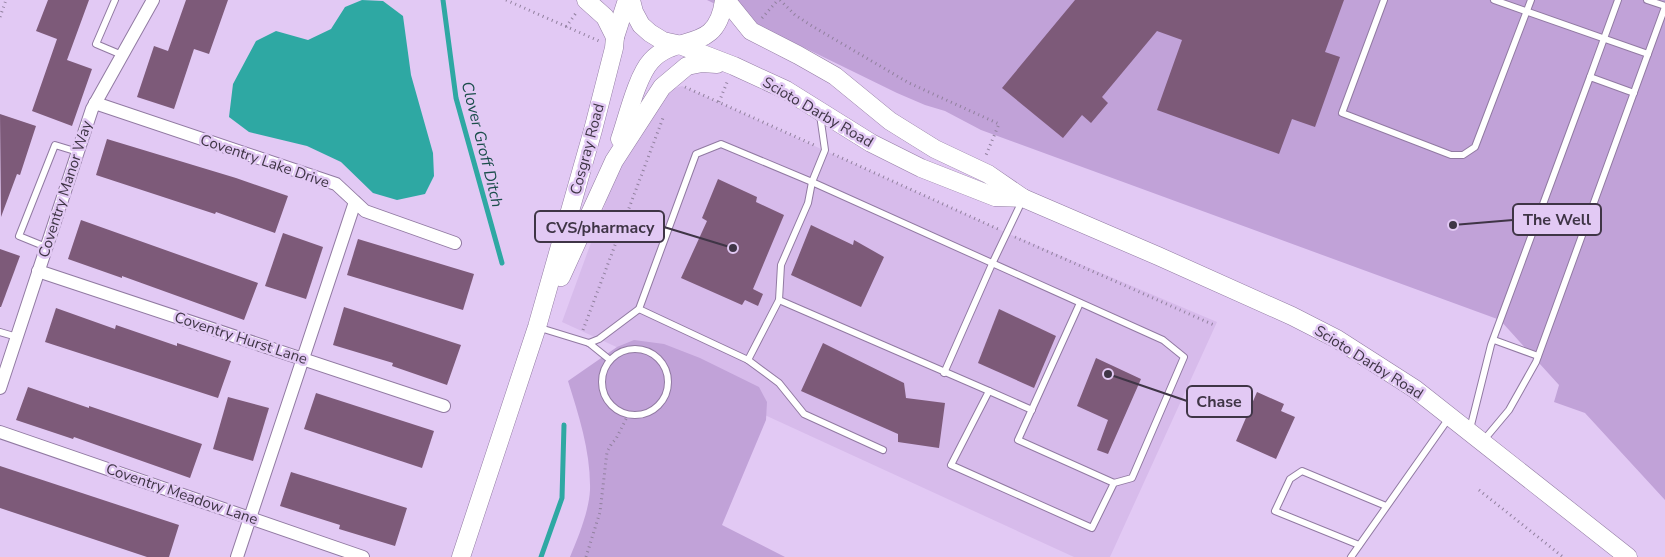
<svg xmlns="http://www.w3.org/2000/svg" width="1665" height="557" viewBox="0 0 1665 557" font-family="'Nunito Sans',sans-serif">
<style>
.built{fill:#d7bbeb}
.green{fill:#c1a2d8}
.water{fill:#2ea8a3}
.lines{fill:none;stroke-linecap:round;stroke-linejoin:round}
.stream{stroke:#2ea8a3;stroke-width:5}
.building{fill:#7d5a79}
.lane-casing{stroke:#917aa2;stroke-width:8}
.street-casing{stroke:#917aa2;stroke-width:14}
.secondary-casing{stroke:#917aa2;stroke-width:19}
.path{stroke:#91809e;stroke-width:3;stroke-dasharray:1 4;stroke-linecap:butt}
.lane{stroke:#fff;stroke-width:6}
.street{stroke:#fff;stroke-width:12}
.secondary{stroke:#fff;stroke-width:18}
.labels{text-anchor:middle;stroke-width:5;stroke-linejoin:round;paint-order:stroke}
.street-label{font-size:15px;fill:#3f3546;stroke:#e2c9f4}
.water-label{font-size:16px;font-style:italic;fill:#1c4e4c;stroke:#e2c9f4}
.leader{fill:none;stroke:#3f3546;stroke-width:2}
.callout-dot{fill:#3f3546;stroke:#e2c9f4;stroke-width:2}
.callout{fill:#e2c9f4;stroke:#3f3546;stroke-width:2}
.callout-label{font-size:16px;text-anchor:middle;font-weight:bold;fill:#3f3546}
</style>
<rect width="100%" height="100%" fill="#e2c9f4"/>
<polygon class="built" points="682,86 1007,233 1217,322 1110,557 1074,557 562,322 644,98"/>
<g class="green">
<polygon points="707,0 1665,0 1665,500 1585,413 1554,402 1559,385 1500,320 981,130 945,111 925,105 897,93"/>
<path d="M 634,340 L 664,344 L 700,358 L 759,387 L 767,402 L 766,420 L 722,525 L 785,557 L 570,557 C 578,538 589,511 590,490 C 591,453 579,416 568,381 L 617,347 Z"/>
</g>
<polygon class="water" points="362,0 383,1 403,16 411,75 433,153 434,176 425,194 397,200 373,193 341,162 307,146 249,132 229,117 233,84 256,41 276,31 308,40 331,29 345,7"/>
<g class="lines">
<g class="stream">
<polyline points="443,0 456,98 502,263"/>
<polyline points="541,557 562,498 564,425"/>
</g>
</g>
<g class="building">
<polygon points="48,0 89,0 67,60 92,69 72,126 32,111 57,39 36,31"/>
<polygon points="186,0 228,0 209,54 194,49 174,109 137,97 154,46 168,51"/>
<polygon points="1075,0 1344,0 1325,52 1340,57 1315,127 1292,119 1279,154 1157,110 1182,40 1157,31 1102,97 1108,103 1091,123 1082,115 1063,138 1002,88"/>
<polygon points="0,114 36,126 20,175 17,174 1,217"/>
<polygon points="107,139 236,178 288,196 275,233 216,212 215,214 96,175"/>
<polygon points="718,179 757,197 756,202 784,215 753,289 763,294 758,306 745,300 742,305 681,278 707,221 702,218"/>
<polygon points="81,220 258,283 244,320 122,276 122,278 68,259"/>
<polygon points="811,225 853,245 854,240 884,257 861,307 791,275"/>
<polygon points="283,233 323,247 306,299 265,286"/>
<polygon points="358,239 474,274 463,310 347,275"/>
<polygon points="0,249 20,256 1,307 0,307"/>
<polygon points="344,307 461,345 447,385 392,366 393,363 333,345"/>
<polygon points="56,308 115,329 116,325 177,346 177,343 231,361 218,398 45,342"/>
<polygon points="999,309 1056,336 1034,388 978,363"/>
<polygon points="823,343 904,383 906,398 945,403 939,448 898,442 898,434 801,391"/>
<polygon points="1096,358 1141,379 1108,454 1097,450 1108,420 1077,406"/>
<polygon points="28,387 89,408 89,406 202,444 190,478 74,437 73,439 16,420"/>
<polygon points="1257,392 1284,404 1281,411 1295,417 1276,459 1236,441"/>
<polygon points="316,393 434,431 422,468 304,429"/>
<polygon points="228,397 269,408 253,461 213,449"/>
<polygon points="0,466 179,525 169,557 147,557 0,508"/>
<polygon points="291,472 407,508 395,546 339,529 340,525 280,506"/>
</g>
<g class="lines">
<defs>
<g id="lane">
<polyline points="115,0 96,44 122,55"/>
<polyline points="1384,0 1342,113 1451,155 1463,155 1475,147 1531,0"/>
<polyline points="1494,0 1648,54"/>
<polyline points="1647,0 1665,6"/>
<polyline points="1590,77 1618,0"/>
<polyline points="46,247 19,236 55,145 78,152"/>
<polyline points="1080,303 1018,440 1114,483"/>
<polyline points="639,309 748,360 779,383 804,414 883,450"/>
<polyline points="537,327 589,343 610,360"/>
<polyline points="0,332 17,337"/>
<polyline points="1494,340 1538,356"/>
<polyline points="589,343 599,339 639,309 696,154 721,144 812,182 1163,340 1184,357 1132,478 1114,483 1092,528 951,465 989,391 779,300"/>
<circle cx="635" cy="382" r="33"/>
<polyline points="748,360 779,300 781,265 808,203 812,182 825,150 820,115"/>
<polyline points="944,373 992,264 1023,199"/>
<polyline points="989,391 1032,410"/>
<polyline points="1470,429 1491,345 1590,77 1634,93"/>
<polyline points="1483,441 1509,410 1536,362 1665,7"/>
<polyline points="1359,545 1275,511 1290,479 1302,471 1386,506"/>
<polyline points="1351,557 1449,418"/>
</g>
<g id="street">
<polyline points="95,103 336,184 365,211 455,243"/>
<polyline points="38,271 444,406"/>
<polyline points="0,388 92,109 153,0"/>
<polyline points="0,432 363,557"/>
<polyline points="237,557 355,202"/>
</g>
<g id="secondary">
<polyline points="586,0 605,17 615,37"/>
<polyline points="631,0 634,12 641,25 650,33 663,41 677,44 734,66 786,90 871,143 921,168 995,197 1023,198"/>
<polyline points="726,0 751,31 798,55 835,76 890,121 935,149 988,174 1023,198 1158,256 1292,316 1337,339 1415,389 1628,557"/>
<path d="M 620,139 C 627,119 637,76 651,61 C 677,32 717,55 724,0"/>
<polyline points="561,277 614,161 662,87 687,66 702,63 717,64"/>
<polyline points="461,557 537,327 593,130 614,48 615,37 627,0"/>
</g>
</defs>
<use href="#lane" class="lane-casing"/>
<use href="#street" class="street-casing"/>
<use href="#secondary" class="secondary-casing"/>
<g class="path">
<polyline points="506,0 599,41"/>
<polyline points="780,0 795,15 812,26 909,83 999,124 986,155"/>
<polyline points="0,17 6,0"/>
<polyline points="762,18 778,0"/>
<polyline points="566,27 576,13"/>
<polyline points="685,87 814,145"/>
<polyline points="719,102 728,80"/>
<polyline points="833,154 998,229"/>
<polyline points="1015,237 1214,325"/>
<polyline points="583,330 663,118"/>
<polyline points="1479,490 1563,557"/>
<polyline points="586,557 600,512 607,452 612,443 616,439 628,415"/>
</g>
<use href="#lane" class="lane"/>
<use href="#street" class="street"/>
<use href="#secondary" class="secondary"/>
</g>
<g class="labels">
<g class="street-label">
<text transform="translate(818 112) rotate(30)" y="5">Scioto Darby Road</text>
<text transform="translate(587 149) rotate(-75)" y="5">Cosgray Road</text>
<text transform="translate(265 161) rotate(19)" y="5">Coventry Lake Drive</text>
<text transform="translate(65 189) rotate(-72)" y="5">Coventry Manor Way</text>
<text transform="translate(241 338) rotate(18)" y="5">Coventry Hurst Lane</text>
<text transform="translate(1369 362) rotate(32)" y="5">Scioto Darby Road</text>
<text transform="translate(182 494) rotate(19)" y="5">Coventry Meadow Lane</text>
</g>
<g class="water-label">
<text transform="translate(483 144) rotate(76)" y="6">Clover Groff Ditch</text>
</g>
</g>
<path class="leader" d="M1453 225L1513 220M733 248L664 227M1108 374L1187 401"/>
<g class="callout-dot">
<circle cx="1453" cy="225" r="5"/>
<circle cx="733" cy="248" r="5"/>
<circle cx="1108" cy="374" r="5"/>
</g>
<g class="callout">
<rect x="1513" y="204" width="88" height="31" rx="5"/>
<rect x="535" y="211" width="129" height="31" rx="5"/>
<rect x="1187" y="386" width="65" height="31" rx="5"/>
</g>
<g class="callout-label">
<text x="1557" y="225">The Well</text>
<text x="600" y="233">CVS/pharmacy</text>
<text x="1219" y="407">Chase</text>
</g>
</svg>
